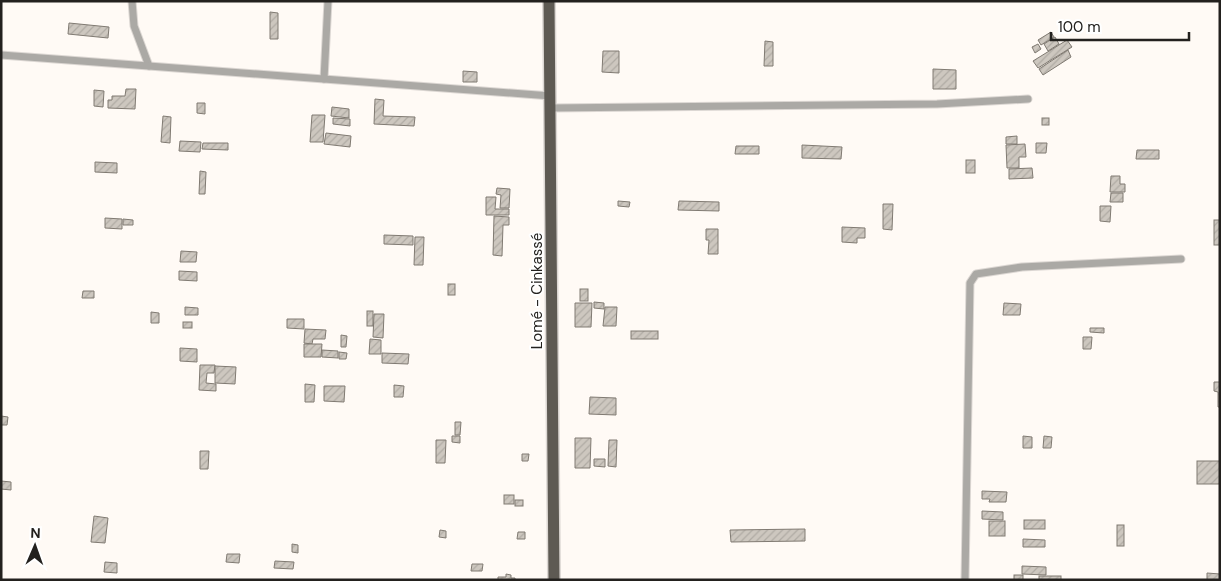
<svg xmlns="http://www.w3.org/2000/svg" width="1221" height="581" viewBox="0 0 1221 581" font-family="'DM Sans',sans-serif">
<style>
.building{fill:url(#building-hatch);stroke:#807a72}
.lines{fill:none;stroke-linecap:round;stroke-linejoin:round}
.minor-casing{stroke:#dcd7d3;stroke-width:9}
.trunk-casing{stroke:#dcd7d3;stroke-width:14}
.minor{stroke:#aba9a5;stroke-width:7}
.trunk{stroke:#5e5a53;stroke-width:11}
.labels{text-anchor:middle;stroke-width:4;stroke-linejoin:round;paint-order:stroke}
.street-label{font-size:15px;fill:#23211e;stroke:#fff}
</style>
<defs>
<pattern id="building-hatch" width="6" height="6" patternUnits="userSpaceOnUse" patternTransform="scale(1.25)"><rect width="6" height="6" fill="#cdc7bf"/><path d="M-1 1l2-2M0 6l6-6M5 7l2-2" fill="none" stroke="#b0aba4"/></pattern>
</defs>
<rect width="100%" height="100%" fill="#fffaf5"/>
<g class="building">
<polygon points="270,12 278,13 278,39 270,39"/>
<polygon points="69,23 109,27 108,38 68,34"/>
<polygon points="1051,32 1054,37 1041,45 1038,40"/>
<polygon points="1055,37 1059,44 1048,51 1044,44"/>
<polygon points="1067,40 1072,47 1038,68 1033,61"/>
<polygon points="765,41 773,42 773,66 764,66"/>
<polygon points="1038,44 1041,49 1035,53 1032,47"/>
<polygon points="1068,50 1071,57 1043,75 1039,69"/>
<polygon points="603,51 619,51 619,73 602,72"/>
<polygon points="933,69 956,70 956,89 933,89"/>
<polygon points="463,71 477,72 477,82 463,82"/>
<polygon points="126,89 136,89 135,109 108,108 108,100 112,100 112,96 125,96"/>
<polygon points="94,90 104,91 103,107 94,106"/>
<polygon points="375,99 384,100 383,116 415,117 414,126 374,124"/>
<polygon points="197,103 205,103 205,114 197,113"/>
<polygon points="332,107 349,109 349,118 331,116"/>
<polygon points="312,115 325,115 323,142 310,142"/>
<polygon points="163,116 171,117 170,143 161,142"/>
<polygon points="333,118 350,119 350,126 333,124"/>
<rect x="1042" y="118" width="7" height="7"/>
<polygon points="326,133 351,136 350,147 324,144"/>
<polygon points="1017,136 1017,144 1006,144 1006,137"/>
<polygon points="180,141 201,142 200,152 179,151"/>
<polygon points="203,143 228,143 228,150 202,149"/>
<polygon points="1036,143 1047,143 1046,153 1036,153"/>
<polygon points="1025,144 1026,157 1019,157 1019,168 1007,168 1006,145"/>
<polygon points="802,145 842,147 841,159 802,158"/>
<polygon points="736,146 759,146 759,154 735,154"/>
<polygon points="1137,150 1159,150 1159,159 1136,159"/>
<rect x="966" y="160" width="9" height="13"/>
<polygon points="95,162 117,163 117,173 95,172"/>
<polygon points="1032,168 1033,178 1009,179 1009,169"/>
<polygon points="200,171 206,172 205,194 199,194"/>
<polygon points="1111,176 1120,176 1120,184 1125,184 1125,192 1110,192"/>
<polygon points="497,188 510,189 509,208 500,208 501,195 496,194"/>
<polygon points="1111,193 1123,193 1123,202 1110,202"/>
<polygon points="486,197 496,197 495,209 509,209 509,215 486,215"/>
<polygon points="618,201 630,202 629,207 618,206"/>
<polygon points="679,201 719,202 719,211 678,210"/>
<polygon points="883,204 893,204 892,230 883,229"/>
<polygon points="1100,206 1111,206 1110,222 1100,221"/>
<polygon points="494,216 509,217 509,225 503,225 502,256 493,255"/>
<polygon points="105,218 122,219 122,229 105,228"/>
<polygon points="123,219 133,220 133,225 123,225"/>
<rect x="1214" y="220" width="6" height="25"/>
<polygon points="842,227 865,228 865,238 857,238 857,243 842,242"/>
<polygon points="706,229 718,229 718,254 708,254 709,240 706,240"/>
<polygon points="384,235 413,236 413,245 384,244"/>
<polygon points="415,237 424,237 423,265 414,265"/>
<polygon points="181,251 197,252 196,262 180,262"/>
<polygon points="179,271 197,272 197,281 179,280"/>
<rect x="448" y="284" width="7" height="11"/>
<rect x="580" y="289" width="8" height="12"/>
<polygon points="83,291 94,291 94,298 82,298"/>
<polygon points="594,302 604,303 604,309 594,308"/>
<polygon points="575,303 592,303 591,327 575,327"/>
<polygon points="1004,303 1021,304 1020,315 1003,315"/>
<polygon points="185,307 198,308 198,315 185,315"/>
<polygon points="605,307 617,307 616,326 603,326"/>
<rect x="367" y="311" width="6" height="15"/>
<polygon points="151,312 159,313 159,323 151,323"/>
<polygon points="374,314 384,314 383,338 373,337"/>
<polygon points="287,319 304,319 304,329 287,328"/>
<rect x="183" y="322" width="9" height="6"/>
<polygon points="1090,328 1104,328 1104,333 1090,332"/>
<polygon points="305,329 326,330 325,339 313,339 312,344 304,343"/>
<rect x="631" y="331" width="27" height="8"/>
<polygon points="341,335 347,336 346,347 341,347"/>
<polygon points="1083,337 1092,337 1091,349 1083,349"/>
<polygon points="370,339 381,340 381,354 369,354"/>
<polygon points="304,344 322,344 321,357 304,357"/>
<polygon points="180,348 197,349 197,362 180,361"/>
<polygon points="322,350 338,351 338,358 322,357"/>
<polygon points="339,352 347,353 346,359 339,359"/>
<polygon points="382,353 409,354 408,364 382,363"/>
<polygon points="200,365 215,365 214,373 207,373 206,383 216,384 216,391 199,390"/>
<polygon points="215,366 236,367 235,384 215,383"/>
<polygon points="1214,382 1220,382 1220,407 1218,407 1218,392 1214,391"/>
<polygon points="305,384 315,385 314,402 305,402"/>
<polygon points="394,385 404,386 403,397 394,397"/>
<polygon points="324,386 345,386 344,402 324,401"/>
<polygon points="590,397 616,398 616,415 589,414"/>
<polygon points="1,416 8,417 7,425 1,425"/>
<polygon points="455,422 461,422 460,435 455,435"/>
<polygon points="452,436 460,436 460,443 452,442"/>
<polygon points="1023,436 1032,437 1032,448 1023,448"/>
<polygon points="1044,436 1052,437 1051,448 1043,448"/>
<polygon points="575,438 591,438 590,468 575,468"/>
<polygon points="436,440 446,440 445,463 436,463"/>
<polygon points="609,440 617,440 616,467 608,466"/>
<polygon points="200,451 209,451 208,469 200,469"/>
<polygon points="522,454 529,454 528,461 522,461"/>
<polygon points="594,459 605,459 605,467 594,466"/>
<rect x="1197" y="461" width="23" height="23"/>
<polygon points="1,481 11,482 11,490 1,489"/>
<polygon points="982,491 1007,492 1006,502 989,502 990,499 982,499"/>
<rect x="504" y="495" width="10" height="9"/>
<rect x="515" y="500" width="8" height="6"/>
<polygon points="982,511 1003,512 1003,520 982,519"/>
<polygon points="94,516 108,518 105,543 91,542"/>
<rect x="1024" y="520" width="21" height="9"/>
<rect x="989" y="521" width="16" height="15"/>
<rect x="1117" y="525" width="7" height="21"/>
<polygon points="805,529 805,541 731,542 730,530"/>
<polygon points="440,530 446,531 446,538 439,537"/>
<polygon points="518,532 525,532 525,539 517,539"/>
<polygon points="1023,539 1045,540 1045,547 1023,547"/>
<polygon points="292,544 298,545 298,553 292,552"/>
<polygon points="227,554 240,554 239,563 226,562"/>
<polygon points="275,561 294,562 293,569 274,568"/>
<polygon points="105,562 117,563 117,573 104,572"/>
<polygon points="472,564 483,564 482,571 471,571"/>
<polygon points="1022,566 1046,567 1046,575 1022,574"/>
<polygon points="1207,573 1220,574 1220,580 1207,580"/>
<polygon points="506,574 511,575 511,578 515,578 515,580 498,580 498,577 506,577"/>
<rect x="1014" y="575" width="9" height="5"/>
<rect x="1039" y="576" width="22" height="4"/>
</g>
<g class="lines">
<defs>
<g id="minor">
<polyline points="132,1 134,26 149,66"/>
<polyline points="1,55 551,96"/>
<polyline points="324,79 328,1"/>
<polyline points="551,108 937,104 1028,99"/>
<polyline points="965,580 970,283 976,274 1022,267 1181,259"/>
</g>
<polyline id="trunk" points="549,1 554,580"/>
</defs>
<use href="#minor" class="minor-casing"/>
<use href="#trunk" class="trunk-casing"/>
<use href="#minor" class="minor"/>
<use href="#trunk" class="trunk"/>
</g>
<g class="labels">
<g class="street-label">
<text transform="translate(537 291) rotate(-90)" y="5">Lomé - Cinkassé</text>
</g>
</g>
<rect width="1221" height="581" fill="none" stroke="#23211e" stroke-width="5"/>
<g transform="translate(35 546) rotate(2)" stroke="#ffffff" stroke-width="4" paint-order="stroke">
<path d="M0-4L9 19L0 12L-9 19Z" fill="#23211e"/>
<text y="-8" font-size="14" font-weight="bold" text-anchor="middle" fill="#23211e">N</text>
</g>
<path d="M1051 32v8h138v-8" fill="none" stroke="#23211e" stroke-width="2.5"/>
<text x="1058" y="32" font-size="15" fill="#23211e" stroke="#ffffff" stroke-width="4" paint-order="stroke">100 m</text>
</svg>
